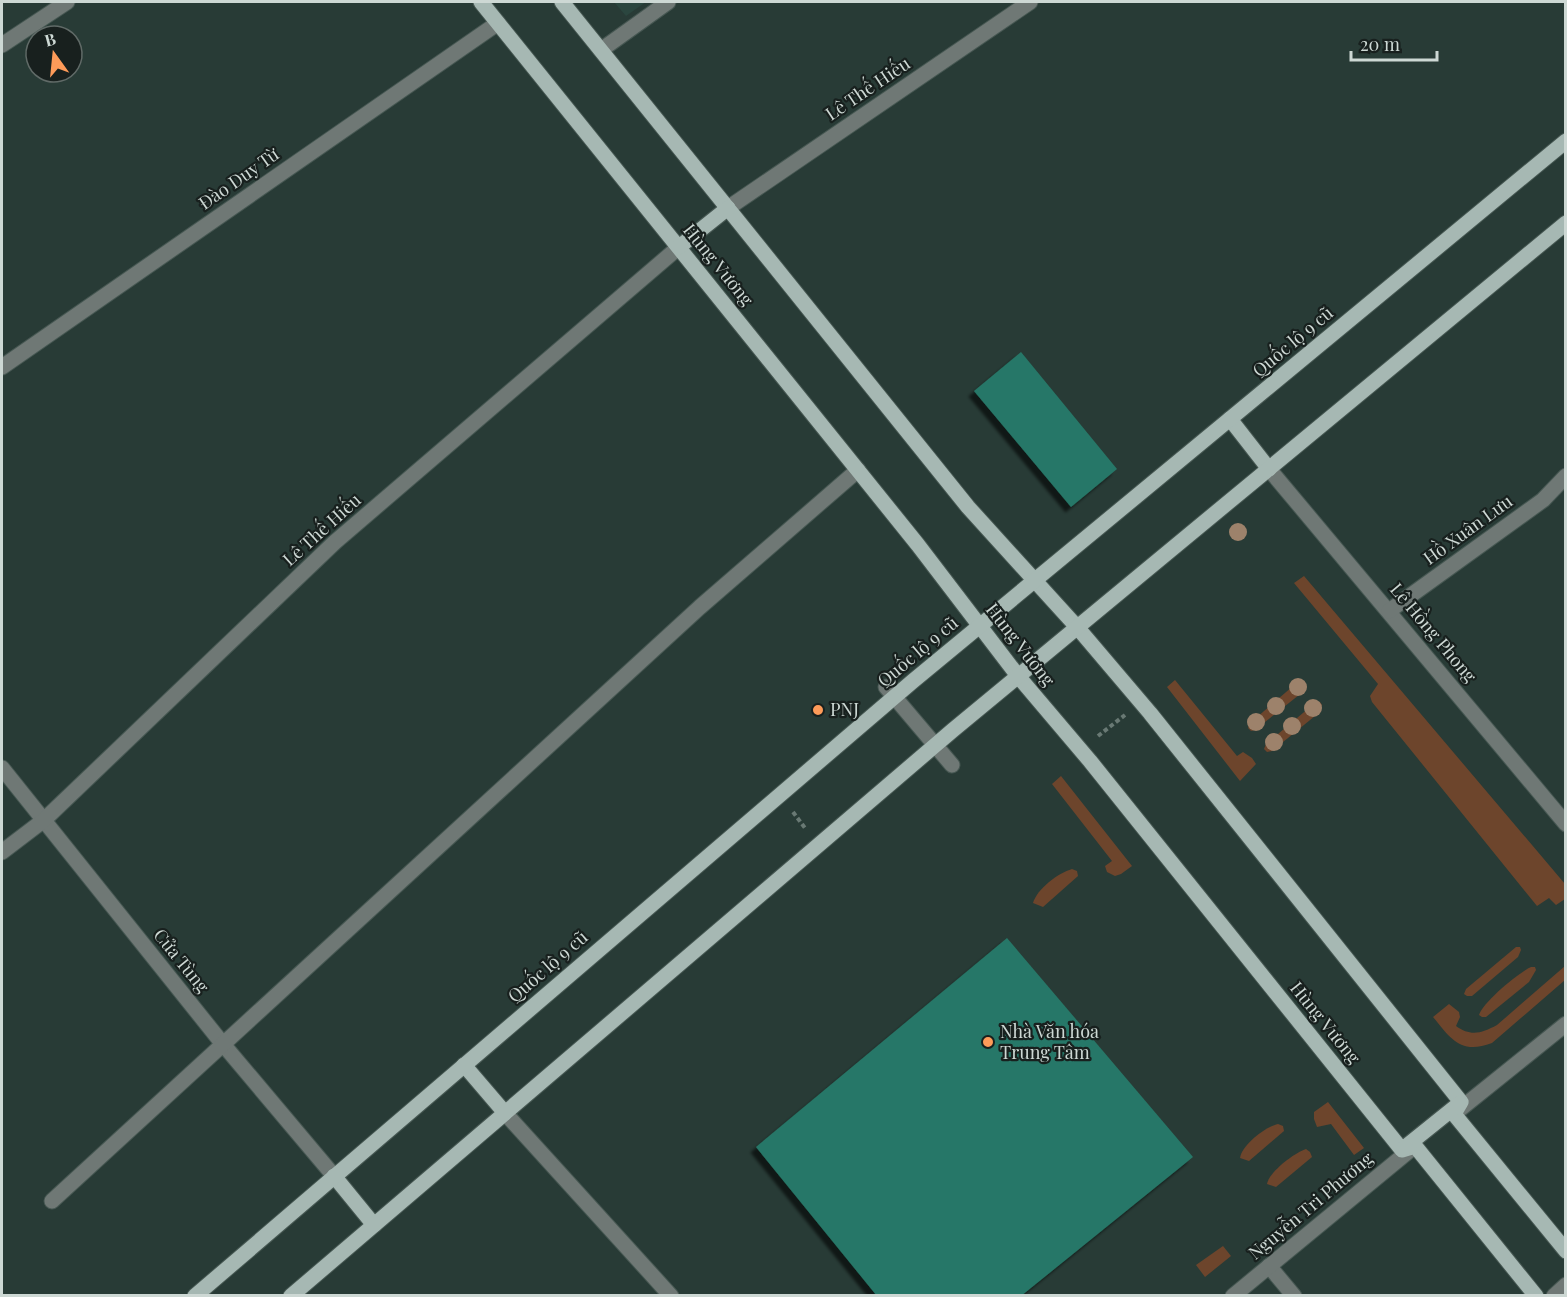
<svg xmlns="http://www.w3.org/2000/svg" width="1567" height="1297" viewBox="0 0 1567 1297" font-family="'Playfair Display',serif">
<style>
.built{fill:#2b463f}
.green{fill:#6d452c}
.building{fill:#277767;filter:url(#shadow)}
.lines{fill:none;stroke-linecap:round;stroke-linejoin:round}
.minor-casing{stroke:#465752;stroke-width:17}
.major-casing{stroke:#465752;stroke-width:17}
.path{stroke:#697974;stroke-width:4;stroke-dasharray:4.5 3;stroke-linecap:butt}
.minor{stroke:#6f7875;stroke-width:15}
.major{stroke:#a6b8b3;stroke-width:15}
.tree{fill:#9d826b}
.poi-dot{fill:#fe9b59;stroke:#18201e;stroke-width:2}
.labels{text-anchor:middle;stroke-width:4.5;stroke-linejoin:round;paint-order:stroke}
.street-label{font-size:18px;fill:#cdd8d4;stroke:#18201e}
.poi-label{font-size:18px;fill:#cdd8d4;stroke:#18201e;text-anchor:start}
</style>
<defs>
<filter id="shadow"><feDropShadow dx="-5.5" dy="5.5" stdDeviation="1.5" flood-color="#0009"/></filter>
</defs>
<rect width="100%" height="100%" fill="#283b36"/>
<polygon class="built" points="614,2 646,2 626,16"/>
<g class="green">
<polygon points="1304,576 1565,884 1565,899 1556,905 1549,898 1537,906 1372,702 1370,696 1378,684 1294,583"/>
<polygon points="1175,680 1237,756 1243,752 1252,758 1256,764 1240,781 1167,687"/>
<polygon points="1299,681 1304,681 1306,684 1299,695 1255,730 1251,731 1248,728 1250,723"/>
<polygon points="1316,702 1320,702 1322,705 1315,716 1272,751 1267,752 1264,749 1266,744"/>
<polygon points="1061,776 1132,866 1121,874 1115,876 1107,872 1105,866 1112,861 1052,784"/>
<path d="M 1072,869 L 1077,871 L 1078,876 L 1043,907 L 1033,903 C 1037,889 1058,873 1072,869 Z"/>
<polygon points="1516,947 1520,947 1521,950 1518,957 1472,996 1467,996 1464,994 1466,989"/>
<path d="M 1565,966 L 1565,980 L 1492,1043 C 1461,1055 1451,1039 1433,1017 L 1449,1004 L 1459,1012 L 1460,1017 L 1456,1026 C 1471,1037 1482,1033 1497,1025 Z"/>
<path d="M 1531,967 L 1535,967 L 1536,970 L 1529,982 L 1486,1017 L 1482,1017 L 1479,1015 C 1482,1003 1519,972 1531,967 Z"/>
<polygon points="1328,1102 1364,1148 1354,1155 1331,1124 1317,1127 1314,1119 1314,1112"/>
<path d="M 1278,1124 L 1283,1126 L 1284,1131 L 1249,1161 L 1240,1158 C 1242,1145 1265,1127 1278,1124 Z"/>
<path d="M 1306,1149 L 1310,1152 L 1312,1157 L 1276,1187 L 1267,1184 C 1269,1172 1294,1153 1306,1149 Z"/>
<polygon points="1223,1246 1231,1256 1205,1277 1196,1265"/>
</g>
<g class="building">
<polygon points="1021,352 1117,469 1071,507 974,391"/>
<polygon points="1007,938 1193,1157 1021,1296 877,1296 756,1147"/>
</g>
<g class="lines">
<defs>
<g id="minor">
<polyline points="2,45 67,2"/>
<polyline points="601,50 668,2"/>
<polyline points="728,208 1030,2"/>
<polyline points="2,367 498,23"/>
<polyline points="1269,469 1566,824"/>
<polyline points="1389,611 1543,500 1566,476"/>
<polyline points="886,687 952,765"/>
<polyline points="2,768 222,1043 334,1176"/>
<polyline points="2,852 44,820 335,542 679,247"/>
<polyline points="505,1113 671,1296"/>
<polyline points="1454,1114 1566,1024"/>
<polyline points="52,1201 700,607 858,470"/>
<polyline points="1269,1266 1294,1296"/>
<polyline points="1233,1296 1415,1146"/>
<polyline points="1554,1296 1566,1285"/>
</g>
<g id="major">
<polyline points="481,2 918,545 1018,676 1090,761 1402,1150 1415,1146 1536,1296"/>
<polyline points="562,2 968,507 1077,627 1150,713 1461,1102 1454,1114 1566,1251"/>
<polyline points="679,247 728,208"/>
<polyline points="1230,419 1269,469"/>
<polyline points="464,1065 505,1113"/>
<polyline points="1404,1148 1460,1103"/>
<polyline points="334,1176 374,1225"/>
<polyline points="195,1296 913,681 1566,141"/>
<polyline points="291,1296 953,730 1566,223"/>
</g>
</defs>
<use href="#minor" class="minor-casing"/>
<use href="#major" class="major-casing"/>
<g class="path">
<polyline points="1098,736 1125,715"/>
<polyline points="793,812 805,828"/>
</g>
<use href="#minor" class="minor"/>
<use href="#major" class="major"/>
</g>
<g class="tree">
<circle cx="1238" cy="532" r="9"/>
<circle cx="1298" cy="687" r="9"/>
<circle cx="1276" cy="706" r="9"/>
<circle cx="1313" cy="708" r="9"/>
<circle cx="1256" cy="722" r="9"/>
<circle cx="1292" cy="726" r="9"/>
<circle cx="1274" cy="742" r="9"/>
</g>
<g class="poi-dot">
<circle cx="818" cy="710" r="6"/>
<circle cx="988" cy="1042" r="6"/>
</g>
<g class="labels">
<g class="street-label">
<text transform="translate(868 89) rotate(-34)" y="6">Lê Thế Hiếu</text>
<text transform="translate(239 179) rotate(-35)" y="6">Đào Duy Từ</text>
<text transform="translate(718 265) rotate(51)" y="6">Hùng Vương</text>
<text transform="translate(1293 342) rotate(-40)" y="6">Quốc lộ 9 cũ</text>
<text transform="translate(322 530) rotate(-42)" y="6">Lê Thế Hiếu</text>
<text transform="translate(1468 530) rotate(-36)" y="6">Hồ Xuân Lưu</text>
<text transform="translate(1433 633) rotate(50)" y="6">Lê Hồng Phong</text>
<text transform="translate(1020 645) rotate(52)" y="6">Hùng Vương</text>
<text transform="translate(918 652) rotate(-40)" y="6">Quốc lộ 9 cũ</text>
<text transform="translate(181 961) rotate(51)" y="6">Cửa Tùng</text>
<text transform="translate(548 967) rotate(-41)" y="6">Quốc lộ 9 cũ</text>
<text transform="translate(1325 1023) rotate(51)" y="6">Hùng Vương</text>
<text transform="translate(1311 1206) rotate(-40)" y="6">Nguyễn Tri Phương</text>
</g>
<g class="poi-label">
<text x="830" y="716">PNJ</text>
<text x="1000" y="1038">Nhà Văn hóa<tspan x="1000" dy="21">Trung Tâm</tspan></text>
</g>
</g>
<rect width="1567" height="1297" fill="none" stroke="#cdd8d4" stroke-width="6"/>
<g transform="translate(54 54) rotate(345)"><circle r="28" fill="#18201e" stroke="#606a67" stroke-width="1.5"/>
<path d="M0-4.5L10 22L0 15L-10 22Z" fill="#fe9b59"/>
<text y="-9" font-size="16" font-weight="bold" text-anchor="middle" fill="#cdd8d4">B</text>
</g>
<path d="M1351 51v9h86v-9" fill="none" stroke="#cdd8d4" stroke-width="3"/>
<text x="1360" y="51" font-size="18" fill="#cdd8d4" stroke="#18201e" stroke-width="4.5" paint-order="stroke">20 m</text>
</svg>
